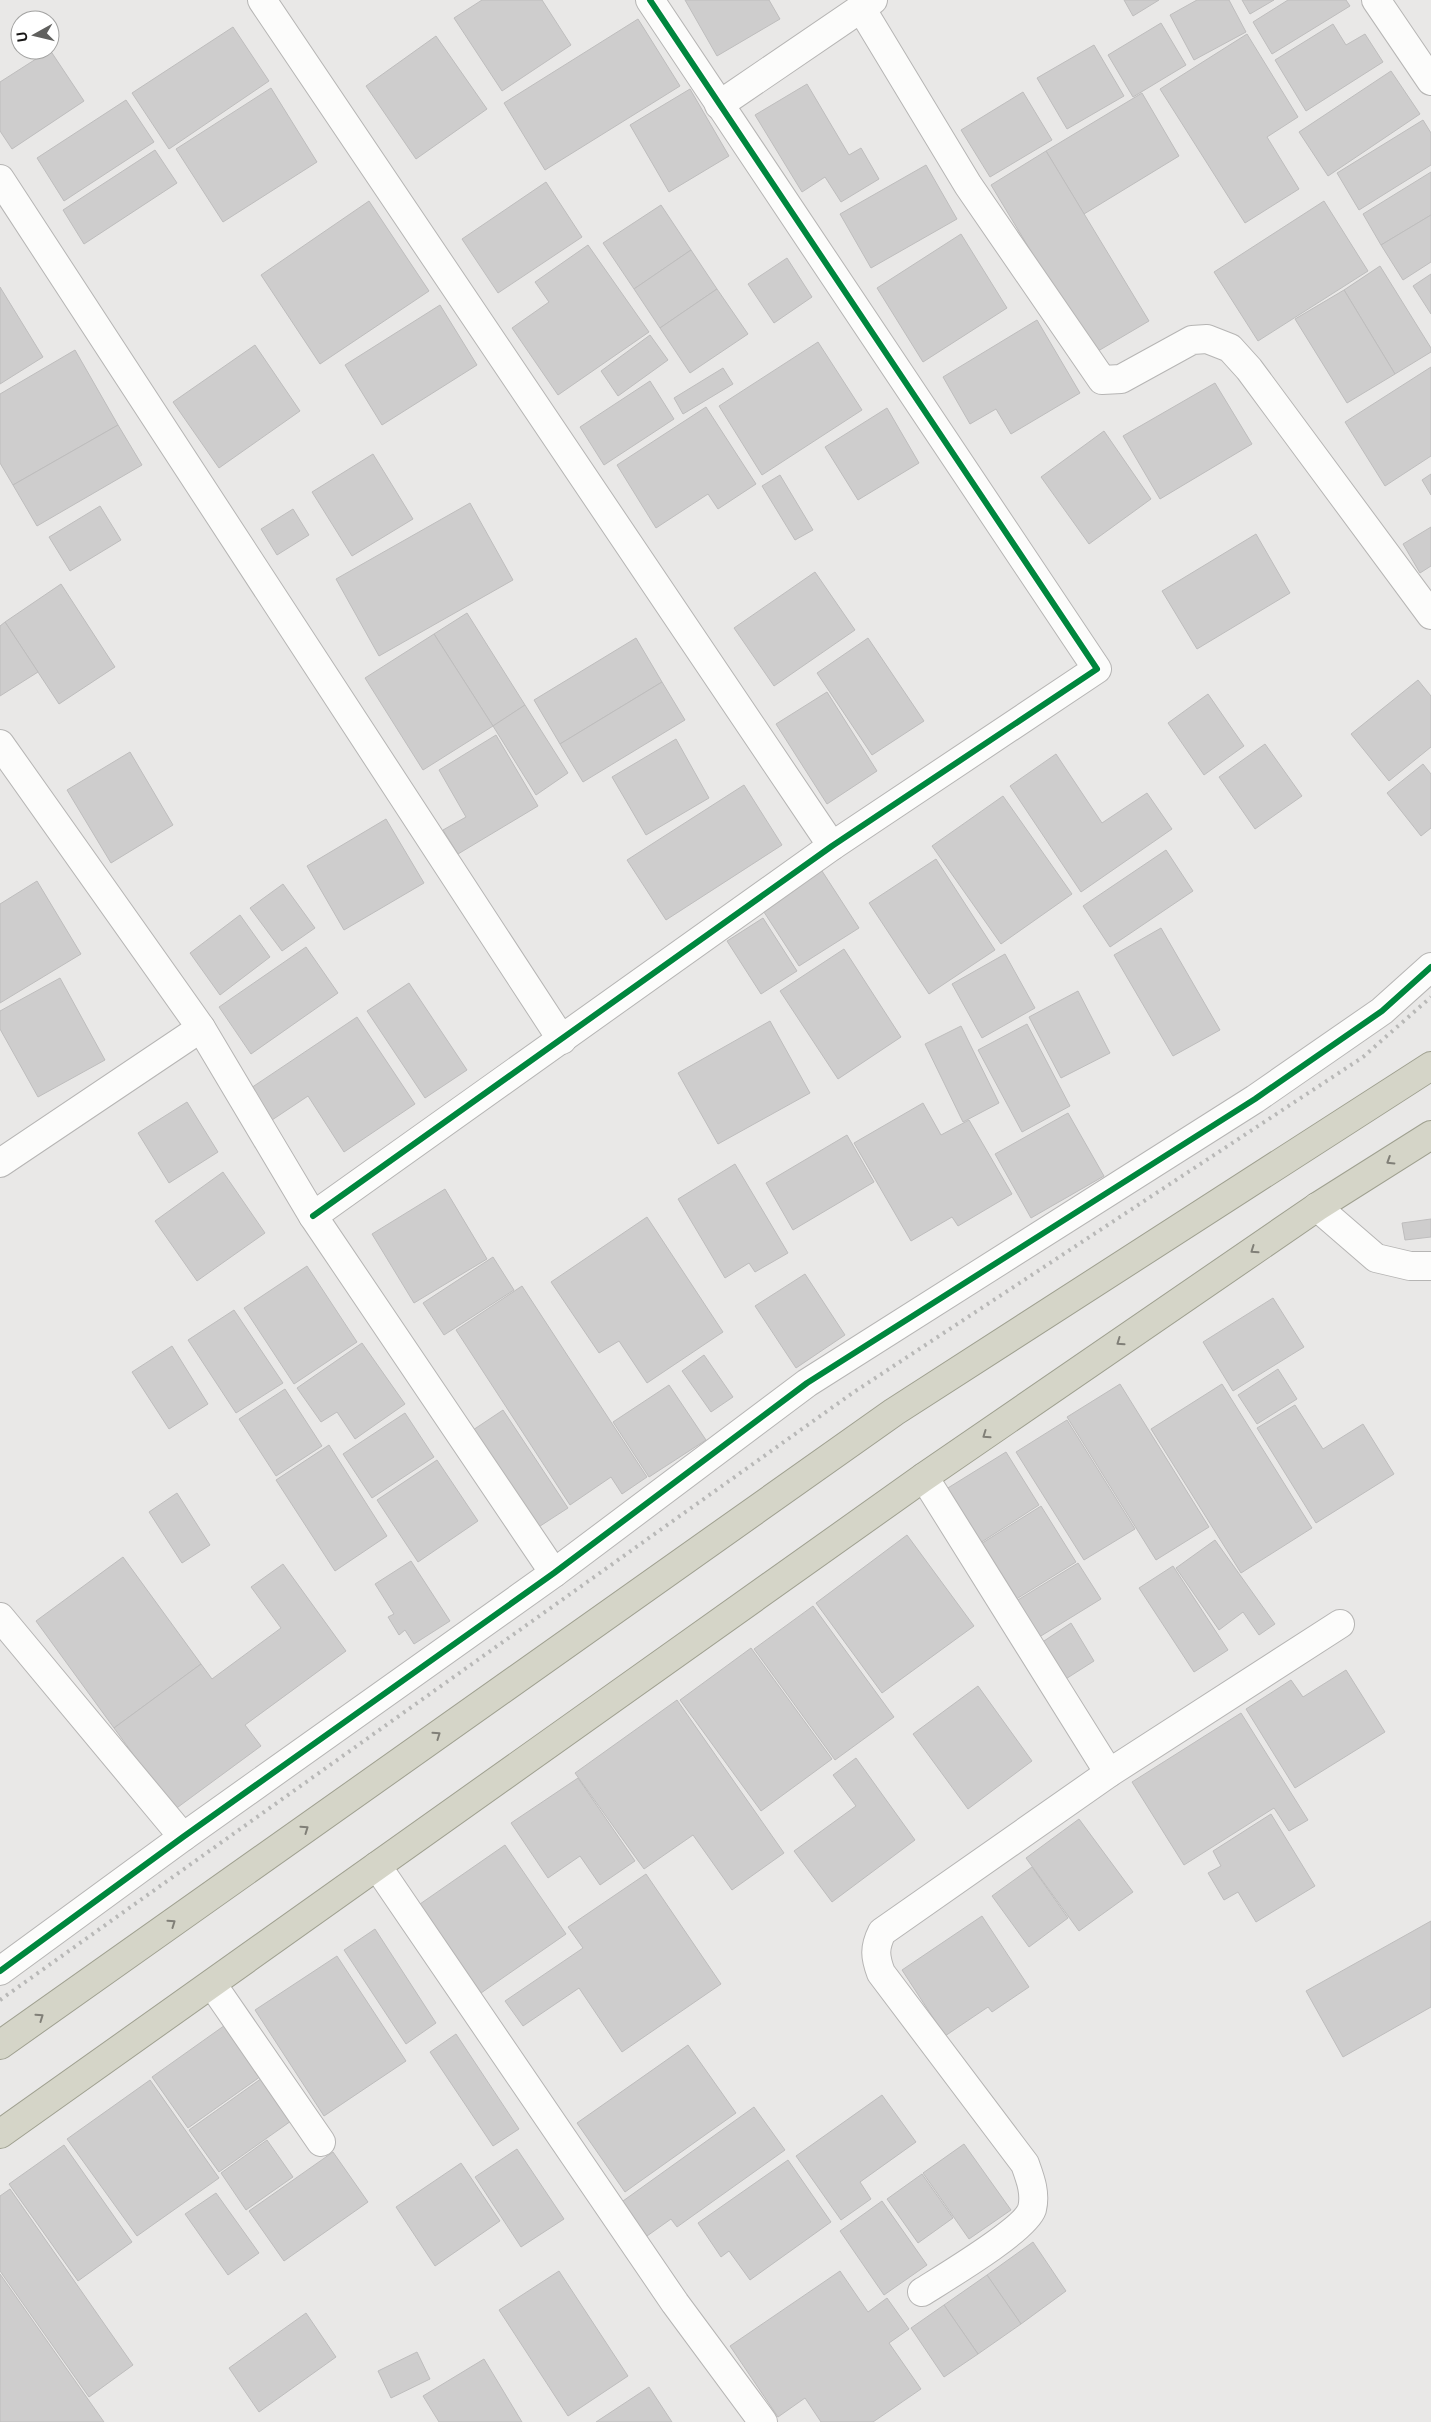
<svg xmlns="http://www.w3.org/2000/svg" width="1431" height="2422" viewBox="0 0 1431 2422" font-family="Inter,sans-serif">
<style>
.building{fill:#cecdcd;stroke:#bebdbd}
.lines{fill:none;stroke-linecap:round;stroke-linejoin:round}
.minor-casing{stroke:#b6b5b4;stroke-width:30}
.highway-casing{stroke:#9fa090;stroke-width:30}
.minor{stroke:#fcfcfb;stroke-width:28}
.highway{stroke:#d5d5c8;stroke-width:28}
.rail{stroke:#b8b8b7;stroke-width:4;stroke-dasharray:2.5 5;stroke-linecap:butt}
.cycleway-casing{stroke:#fff;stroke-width:9}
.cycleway{stroke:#00873e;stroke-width:6}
.oneway{stroke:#807f77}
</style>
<rect width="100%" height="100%" fill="#e9e8e7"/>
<g class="building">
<polygon points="482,0 542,0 571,45 502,91 454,18"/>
<polygon points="685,0 769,0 780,19 717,56"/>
<polygon points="1124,0 1159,0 1133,16"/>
<polygon points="1197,0 1229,0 1246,32 1194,60 1170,15"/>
<polygon points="1242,0 1274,0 1250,14"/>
<polygon points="1288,0 1346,0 1350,6 1272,54 1253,22"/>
<polygon points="638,19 680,86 545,170 504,103"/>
<polygon points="1161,23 1186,65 1133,97 1108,55"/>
<polygon points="1333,24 1346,45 1365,34 1383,62 1306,111 1275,60"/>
<polygon points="233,27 269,81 169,149 132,93"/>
<polygon points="1247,34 1298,117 1267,137 1299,189 1245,223 1160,89"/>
<polygon points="436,36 487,109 416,159 366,86"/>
<polygon points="1094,45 1124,96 1067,129 1037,78"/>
<polygon points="50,50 84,101 12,149 0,131 0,82"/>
<polygon points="1391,71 1420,114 1328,176 1299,132"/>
<polygon points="807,84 849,155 861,148 879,179 841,202 825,177 802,192 755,115"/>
<polygon points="271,88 317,162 223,222 176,149"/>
<polygon points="690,89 729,156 669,192 630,125"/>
<polygon points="1023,92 1052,140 990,177 961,130"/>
<polygon points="1142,93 1179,156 1084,214 1046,151"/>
<polygon points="126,100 154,142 64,201 37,158"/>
<polygon points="1423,120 1431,133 1431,165 1359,210 1337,173"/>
<polygon points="155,150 177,183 84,244 63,210"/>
<polygon points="1046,151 1149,321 1093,354 991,185"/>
<polygon points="926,165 957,219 871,268 840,214"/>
<polygon points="1431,172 1431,215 1381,245 1363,214"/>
<polygon points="546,182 582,237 498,293 462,239"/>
<polygon points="369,201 429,291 320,364 261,275"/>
<polygon points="1324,201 1368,271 1258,341 1214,272"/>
<polygon points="661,205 691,250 634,289 603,243"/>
<polygon points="1431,215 1431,262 1403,280 1381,245"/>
<polygon points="961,234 1007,308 923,362 877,288"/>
<polygon points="588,245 649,332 558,395 512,328 549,302 535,282"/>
<polygon points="691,250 717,289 660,328 634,289"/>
<polygon points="787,258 812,297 774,323 748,284"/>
<polygon points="1380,266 1431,348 1431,352 1395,374 1344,290"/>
<polygon points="1431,274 1431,314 1413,286"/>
<polygon points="0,287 43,357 0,384"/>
<polygon points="717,289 748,334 690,373 660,328"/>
<polygon points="1344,290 1395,374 1347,403 1295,319"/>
<polygon points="440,305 477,365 382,425 345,365"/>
<polygon points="1037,320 1080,393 1011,434 996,409 970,424 943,377"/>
<polygon points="650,335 668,360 618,396 601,371"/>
<polygon points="818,342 862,410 762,475 719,406"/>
<polygon points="255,345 300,411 219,468 173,402"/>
<polygon points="75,350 118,425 13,485 0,463 0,394"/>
<polygon points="1431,367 1431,456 1385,486 1345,422"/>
<polygon points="723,368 733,384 683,414 674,398"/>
<polygon points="650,381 674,419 604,465 580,427"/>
<polygon points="1215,383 1252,444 1160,499 1123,436"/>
<polygon points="706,407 756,484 718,509 708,494 656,528 617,465"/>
<polygon points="887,408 919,463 858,500 825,447"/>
<polygon points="118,425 142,465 37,526 13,485"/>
<polygon points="1104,431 1151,499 1089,544 1041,477"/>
<polygon points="373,454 413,519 352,556 312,492"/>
<polygon points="1431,474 1431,495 1422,480"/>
<polygon points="780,475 813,530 795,540 762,486"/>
<polygon points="470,503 513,580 379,656 336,579"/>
<polygon points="100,506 121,540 70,571 49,537"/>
<polygon points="293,509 309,535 277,555 261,529"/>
<polygon points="1431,527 1431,566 1420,573 1403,544"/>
<polygon points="1256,534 1290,593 1197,649 1162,591"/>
<polygon points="815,572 855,630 774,686 734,628"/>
<polygon points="61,584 115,667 59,704 5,622"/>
<polygon points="467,613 525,705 493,726 434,634"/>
<polygon points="5,622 38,672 0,696 0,626"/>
<polygon points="434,634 493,726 423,770 365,678"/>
<polygon points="636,638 662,682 560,744 534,700"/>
<polygon points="868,638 924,721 872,755 817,673"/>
<polygon points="1418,680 1431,696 1431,747 1389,781 1351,734"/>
<polygon points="662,682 685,720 583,782 560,744"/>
<polygon points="827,692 877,771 827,804 776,724"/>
<polygon points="1208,694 1244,746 1204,775 1168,723"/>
<polygon points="525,705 568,773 536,795 493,726"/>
<polygon points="496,735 538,806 458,854 443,830 466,817 439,770"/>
<polygon points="676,739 709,798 646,835 612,777"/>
<polygon points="1265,744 1302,796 1255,829 1219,777"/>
<polygon points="130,752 173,825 111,863 67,790"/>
<polygon points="1056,754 1102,823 1147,793 1172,829 1081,892 1010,786"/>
<polygon points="1423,764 1431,774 1431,828 1421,836 1387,793"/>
<polygon points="744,785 782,845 666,920 627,860"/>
<polygon points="1003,796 1072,894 1001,944 932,846"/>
<polygon points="386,819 424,883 344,930 307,866"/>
<polygon points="1166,850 1193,891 1110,947 1083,906"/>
<polygon points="936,859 995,950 929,994 869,903"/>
<polygon points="822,871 859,928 799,966 762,909"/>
<polygon points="37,881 81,954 0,1003 0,904"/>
<polygon points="283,884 315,928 282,951 250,908"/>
<polygon points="240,915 270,957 220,995 190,953"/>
<polygon points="763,918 797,971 761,994 727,941"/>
<polygon points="1161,928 1220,1030 1173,1056 1114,955"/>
<polygon points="306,947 338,993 251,1054 219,1007"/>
<polygon points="844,949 901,1037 838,1079 780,991"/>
<polygon points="1005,954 1035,1008 982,1038 952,984"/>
<polygon points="60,978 105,1060 38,1097 0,1029 0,1011"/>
<polygon points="409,983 467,1070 425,1098 367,1011"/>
<polygon points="1078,991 1110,1053 1061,1078 1029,1017"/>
<polygon points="357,1017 415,1104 344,1152 308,1096 269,1122 248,1090"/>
<polygon points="770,1021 810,1093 718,1144 678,1073"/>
<polygon points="1027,1024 1070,1106 1022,1132 978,1050"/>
<polygon points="961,1026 999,1103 963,1122 925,1044"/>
<polygon points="187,1102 218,1152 169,1183 138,1133"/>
<polygon points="923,1103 941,1135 969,1120 1012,1194 958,1226 952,1217 911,1241 854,1143"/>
<polygon points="1068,1113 1104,1176 1031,1218 995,1154"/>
<polygon points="847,1135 874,1182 793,1230 766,1183"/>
<polygon points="735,1164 788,1253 755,1272 749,1263 725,1278 678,1199"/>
<polygon points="223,1172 265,1233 197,1281 155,1221"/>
<polygon points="445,1189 487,1259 414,1303 372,1234"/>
<polygon points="647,1217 723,1332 647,1383 619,1341 599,1353 551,1282"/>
<polygon points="1431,1219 1431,1237 1405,1240 1402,1223"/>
<polygon points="493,1257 514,1290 444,1335 423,1303"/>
<polygon points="307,1266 357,1342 294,1384 244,1308"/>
<polygon points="805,1274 845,1335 796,1368 755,1306"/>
<polygon points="522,1286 647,1477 622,1494 611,1477 570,1505 456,1330"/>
<polygon points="1273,1298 1304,1347 1233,1391 1203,1342"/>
<polygon points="234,1310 283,1383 236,1413 188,1340"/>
<polygon points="362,1343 405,1404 355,1439 337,1412 321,1422 297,1388"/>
<polygon points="172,1346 208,1404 169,1429 132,1372"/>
<polygon points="704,1355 733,1397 711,1412 682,1371"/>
<polygon points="1278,1369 1297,1399 1257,1424 1238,1395"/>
<polygon points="1120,1384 1209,1527 1156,1560 1067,1417"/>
<polygon points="1222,1384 1312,1528 1241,1573 1151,1429"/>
<polygon points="669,1385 706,1440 649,1477 613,1422"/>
<polygon points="285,1389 322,1446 276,1476 239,1419"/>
<polygon points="1295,1405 1323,1449 1363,1424 1394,1474 1316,1523 1257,1428"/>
<polygon points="503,1410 568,1508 534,1530 470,1432"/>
<polygon points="405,1413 434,1457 372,1498 343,1454"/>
<polygon points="1067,1420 1135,1529 1084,1560 1016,1452"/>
<polygon points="329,1445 387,1536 335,1571 276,1480"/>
<polygon points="1006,1452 1039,1505 977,1545 943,1491"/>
<polygon points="437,1460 478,1521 418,1562 377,1500"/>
<polygon points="177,1493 210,1545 182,1563 149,1512"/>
<polygon points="1041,1506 1076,1562 1010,1603 976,1547"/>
<polygon points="907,1535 974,1626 882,1693 816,1603"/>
<polygon points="1215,1540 1275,1624 1259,1635 1243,1612 1219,1630 1176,1568"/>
<polygon points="123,1557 201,1664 114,1728 36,1621"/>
<polygon points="411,1561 450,1621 414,1644 405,1630 399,1635 388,1617 394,1614 375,1584"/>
<polygon points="1078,1563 1101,1599 1036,1639 1013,1603"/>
<polygon points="283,1564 346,1651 245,1725 261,1746 174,1810 114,1728 201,1664 212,1679 281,1628 251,1587"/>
<polygon points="1173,1566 1228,1650 1194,1672 1139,1588"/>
<polygon points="813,1606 894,1717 835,1760 754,1649"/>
<polygon points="1071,1623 1094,1661 1061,1682 1038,1645"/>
<polygon points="751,1648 832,1759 761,1811 680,1700"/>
<polygon points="1346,1670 1385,1732 1295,1788 1246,1709 1291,1680 1303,1697"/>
<polygon points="978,1686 1032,1761 968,1809 913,1734"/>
<polygon points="677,1700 784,1853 732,1890 693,1835 644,1869 575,1773"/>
<polygon points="1241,1713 1308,1820 1289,1831 1274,1808 1184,1865 1132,1782"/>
<polygon points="856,1758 915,1840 832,1902 794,1851 856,1806 833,1775"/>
<polygon points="578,1778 635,1861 600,1885 580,1856 548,1878 511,1823"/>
<polygon points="1271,1814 1315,1886 1256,1922 1238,1892 1224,1900 1208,1873 1221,1866 1213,1851"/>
<polygon points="1079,1819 1133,1892 1079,1931 1026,1858"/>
<polygon points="505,1845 566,1934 481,1993 420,1904"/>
<polygon points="1032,1867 1068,1918 1029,1947 992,1896"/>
<polygon points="646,1874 721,1984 622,2052 579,1988 523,2026 505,2001 583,1948 568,1927"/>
<polygon points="982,1916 1029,1987 992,2012 988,2007 945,2036 902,1970"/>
<polygon points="1431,1921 1431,2007 1343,2057 1306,1991"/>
<polygon points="375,1929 436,2023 406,2044 344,1950"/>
<polygon points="337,1956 406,2061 324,2116 255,2010"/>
<polygon points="228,2023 264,2074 188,2128 152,2077"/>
<polygon points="456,2034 519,2129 493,2146 430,2052"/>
<polygon points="688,2045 736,2113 625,2192 577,2123"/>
<polygon points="262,2078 291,2121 219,2172 189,2130"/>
<polygon points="150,2080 219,2178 137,2236 67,2139"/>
<polygon points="882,2095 916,2142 860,2182 871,2199 841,2220 796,2156"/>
<polygon points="754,2107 785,2150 677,2227 671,2219 647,2236 633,2218 616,2206"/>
<polygon points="267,2140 293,2177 246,2210 221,2173"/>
<polygon points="964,2144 1011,2210 969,2239 923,2173"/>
<polygon points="64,2145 132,2242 78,2281 9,2184"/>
<polygon points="517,2149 564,2219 521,2247 475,2177"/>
<polygon points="333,2152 368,2202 284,2261 249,2211"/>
<polygon points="788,2160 831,2222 750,2280 729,2251 721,2257 698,2223"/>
<polygon points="461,2163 500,2221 435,2266 396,2207"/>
<polygon points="922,2174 953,2218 918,2243 887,2199"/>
<polygon points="10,2189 133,2365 89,2397 0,2271 0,2196"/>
<polygon points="216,2193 259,2253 228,2275 185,2214"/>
<polygon points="882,2201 927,2265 884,2295 840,2231"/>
<polygon points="1033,2242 1066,2291 1021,2324 987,2275"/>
<polygon points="559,2271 628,2376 568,2416 499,2310"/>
<polygon points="840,2271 868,2312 887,2298 909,2329 889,2343 921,2389 873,2422 821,2422 805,2398 778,2417 730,2346"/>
<polygon points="0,2274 104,2422 0,2422"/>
<polygon points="987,2275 1021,2324 978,2354 944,2305"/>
<polygon points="944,2305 978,2354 944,2377 911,2328"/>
<polygon points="306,2313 336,2357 259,2412 229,2368"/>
<polygon points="417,2352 430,2379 391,2398 378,2371"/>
<polygon points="484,2359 522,2422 439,2422 423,2396"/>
<polygon points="649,2387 672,2422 596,2422"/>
</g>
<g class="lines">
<defs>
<g id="minor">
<polyline points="262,0 832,846"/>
<polyline points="1376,0 1431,81"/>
<polyline points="861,8 968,185 1102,380 1121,379 1192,340 1207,339 1230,348 1249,369 1431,615"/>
<polyline points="719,105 873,0"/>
<polyline points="0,179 562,1040"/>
<polyline points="0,744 201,1028 313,1216 554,1573"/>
<polyline points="0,1163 201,1028"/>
<polyline points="1317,1207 1376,1258 1410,1266 1431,1266"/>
<polyline points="313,1216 832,846 1097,669 650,0"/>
<polyline points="924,1477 1109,1773"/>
<polyline points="0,1617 183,1837"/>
<polyline points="377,1866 675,2303 763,2422"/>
<polyline points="0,1971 183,1837 554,1573 807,1383 1255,1099 1382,1011 1431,967"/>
<polyline points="212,1984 321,2142"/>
<path d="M 922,2292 C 944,2278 1025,2230 1032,2209 C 1036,2193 1030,2178 1025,2164 L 881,1973 C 875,1957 874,1948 882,1932 L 1109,1773 L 1340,1624"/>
</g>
<g id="highway">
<polyline points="0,2045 894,1412 1431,1066"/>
<polyline points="0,2134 924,1477 1317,1207 1431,1135"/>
</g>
</defs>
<use href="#minor" class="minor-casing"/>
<use href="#highway" class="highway-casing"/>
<use href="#minor" class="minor"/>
<use href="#highway" class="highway"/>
<polyline class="rail" points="0,2000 854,1392 1363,1057 1431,997"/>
<defs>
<g id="cycleway">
<polyline points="313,1216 832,846 1097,669 650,0"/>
<polyline points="0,1971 183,1837 554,1573 807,1383 1255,1099 1382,1011 1431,967"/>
</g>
</defs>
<use href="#cycleway" class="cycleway-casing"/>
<use href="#cycleway" class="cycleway"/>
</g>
<defs><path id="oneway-chevron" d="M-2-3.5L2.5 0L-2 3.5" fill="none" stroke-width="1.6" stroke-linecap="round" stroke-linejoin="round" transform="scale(1.25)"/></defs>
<g class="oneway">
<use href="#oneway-chevron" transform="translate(1390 1161) rotate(148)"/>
<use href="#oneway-chevron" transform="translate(1254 1250) rotate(145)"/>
<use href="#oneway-chevron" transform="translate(1120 1342) rotate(145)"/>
<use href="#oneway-chevron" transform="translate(986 1435) rotate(145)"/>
<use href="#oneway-chevron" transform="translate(437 1735) rotate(-35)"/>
<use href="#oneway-chevron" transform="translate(305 1829) rotate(-35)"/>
<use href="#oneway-chevron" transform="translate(172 1923) rotate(-35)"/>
<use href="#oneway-chevron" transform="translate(40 2017) rotate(-35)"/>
</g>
<g transform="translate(35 35) rotate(262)"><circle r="24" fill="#ffffff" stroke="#a2a2a1"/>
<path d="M0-4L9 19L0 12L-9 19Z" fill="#60605e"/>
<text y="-8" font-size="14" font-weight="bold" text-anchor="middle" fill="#171615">U</text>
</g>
</svg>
